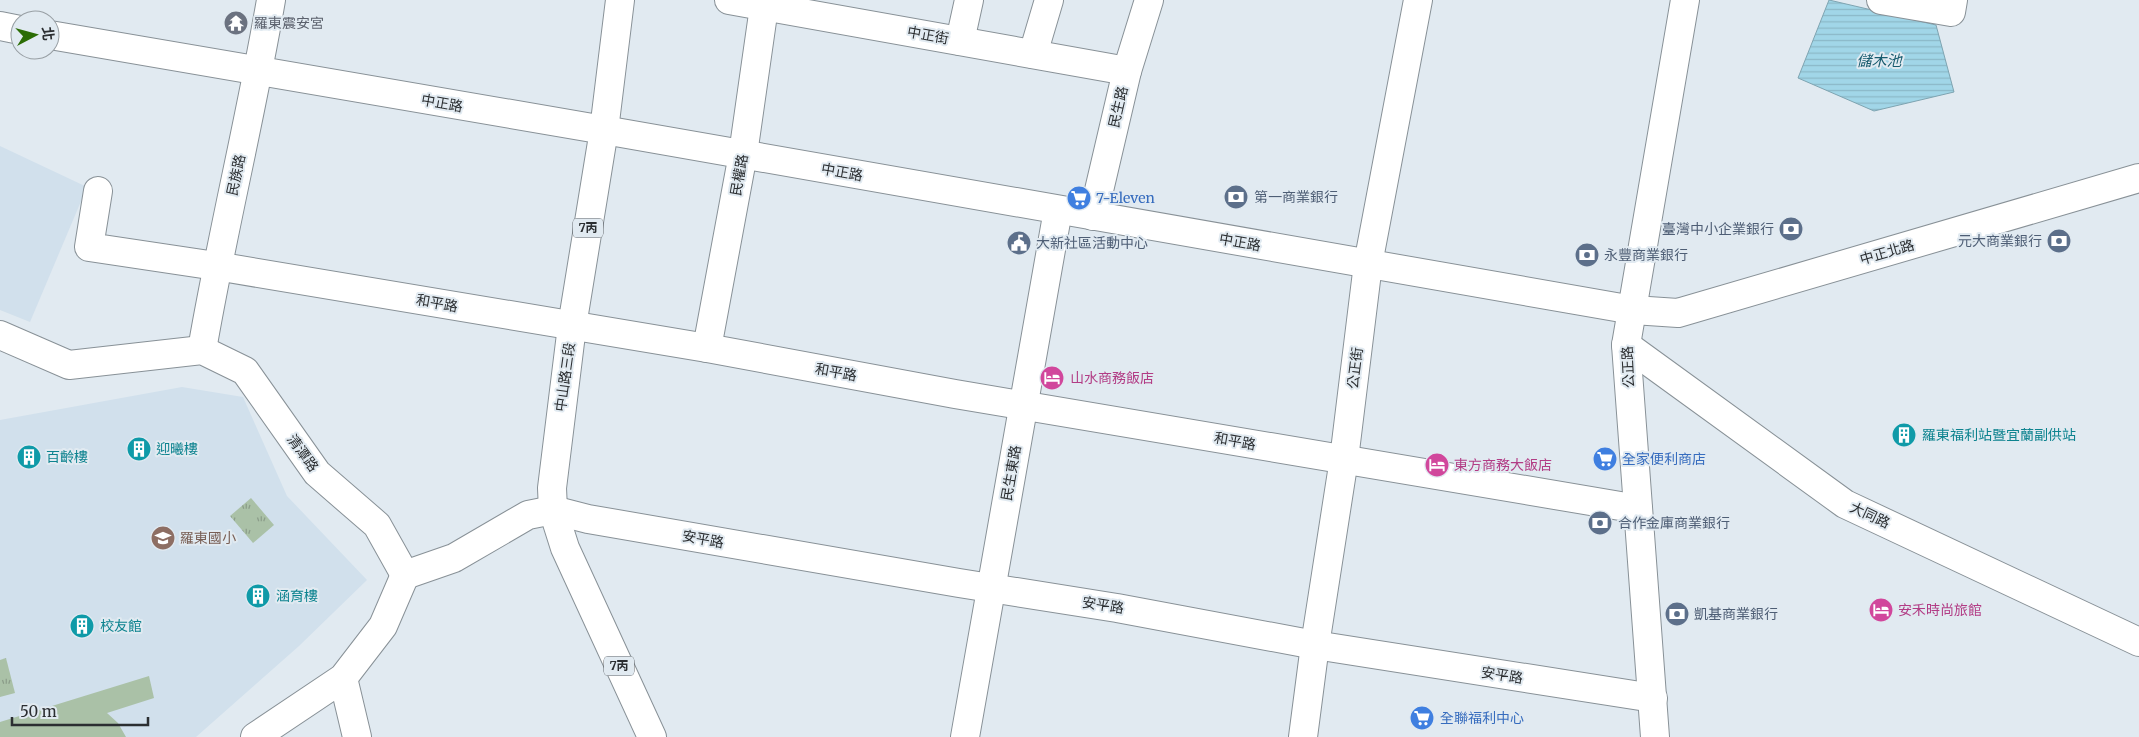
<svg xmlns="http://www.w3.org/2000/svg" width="2139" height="737" viewBox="0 0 2139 737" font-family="Merriweather,'Noto Sans TC',serif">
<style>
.built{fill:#d1e0ec}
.park{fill:url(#park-tufts)}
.pitch{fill:#aac1a7}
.water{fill:url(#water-rules);stroke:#7ea4b1}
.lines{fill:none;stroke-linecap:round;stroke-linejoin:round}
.minor-casing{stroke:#889197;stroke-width:30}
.major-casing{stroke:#889197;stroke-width:30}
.minor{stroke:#fff;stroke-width:28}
.major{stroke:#fff;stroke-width:28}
.labels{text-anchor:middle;stroke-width:4;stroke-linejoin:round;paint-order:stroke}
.shield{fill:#e1eaf1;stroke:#62666b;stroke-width:1}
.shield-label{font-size:12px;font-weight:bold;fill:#2b2e31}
.worship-label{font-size:14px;fill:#5b616d;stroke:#e1eaf1;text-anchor:start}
.street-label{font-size:14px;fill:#2b2e31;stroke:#e1eaf1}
.service-label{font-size:14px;fill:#4e5e75;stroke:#e1eaf1;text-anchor:start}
.shop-label{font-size:14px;fill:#366cbe;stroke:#e1eaf1;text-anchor:start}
.hotel-label{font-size:14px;fill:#b23c85;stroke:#e1eaf1;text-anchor:start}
.culture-label{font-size:14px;fill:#0d838f;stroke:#e1eaf1;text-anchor:start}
.education-label{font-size:14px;fill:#785e54;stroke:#e1eaf1;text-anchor:start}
.water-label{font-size:15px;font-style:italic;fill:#175b6e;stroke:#e1eaf1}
</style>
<defs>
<pattern id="park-tufts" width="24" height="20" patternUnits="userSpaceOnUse" patternTransform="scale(1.25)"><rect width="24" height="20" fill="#aac1a7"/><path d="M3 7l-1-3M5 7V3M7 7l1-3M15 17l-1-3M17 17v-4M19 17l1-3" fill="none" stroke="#8b9d89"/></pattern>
<pattern id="water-rules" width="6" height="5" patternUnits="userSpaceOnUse" patternTransform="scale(1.25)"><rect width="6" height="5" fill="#a1d6e8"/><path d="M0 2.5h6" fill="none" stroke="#8bb8c7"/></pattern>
</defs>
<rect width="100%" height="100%" fill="#e1eaf1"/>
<g class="built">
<polygon points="0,146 87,187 30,322 0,310"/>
<polygon points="182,387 243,397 287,496 367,580 299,646 196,737 0,737 0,420"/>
</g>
<g class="park">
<polygon points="251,498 274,525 253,543 230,516"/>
<polygon points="6,658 15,693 0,697 0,660"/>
</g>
<polygon class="pitch" points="149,676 154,698 107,713 118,723 126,737 0,737 0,722"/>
<polygon class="water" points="1829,0 1936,25 1954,92 1874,111 1798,78"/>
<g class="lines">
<defs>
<g id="minor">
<polyline points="729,0 1127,71"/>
<polyline points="1881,0 1951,12 1953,0"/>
<polyline points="0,26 20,30"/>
<polyline points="50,35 604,130 1633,310 1678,313 2139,178"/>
<polyline points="960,41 969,0"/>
<polyline points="1033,54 1049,0"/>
<polyline points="98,191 89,247 216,266 707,348 955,394 1638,509"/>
<polyline points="1093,216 1127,71 1149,0"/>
<polyline points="0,335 69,365 202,350 245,371 317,473 377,525 405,575"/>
<polyline points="1626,345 1845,504 2139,642"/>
<polyline points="707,348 743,154 765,0"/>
<path d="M 202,350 C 222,233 251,117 271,0"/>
<polyline points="405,575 454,558 528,515 553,510 588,519 959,583 1117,608 1315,645 1653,698"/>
<polyline points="343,678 357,737"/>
<polyline points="255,737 343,678 383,626 405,575"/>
<polyline points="965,737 1058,210"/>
<polyline points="1303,737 1315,645 1344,459 1368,264 1418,0"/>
<polyline points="1655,737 1626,345 1685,0"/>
</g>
<polyline id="major" points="620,0 604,130 572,326 552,488 553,510 565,548 652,737"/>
</defs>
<use href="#minor" class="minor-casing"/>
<use href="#major" class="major-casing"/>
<use href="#minor" class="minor"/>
<use href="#major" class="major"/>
</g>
<defs>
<symbol id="temple-disc" viewBox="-11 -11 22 22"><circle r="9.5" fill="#6b7280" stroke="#e1eaf1"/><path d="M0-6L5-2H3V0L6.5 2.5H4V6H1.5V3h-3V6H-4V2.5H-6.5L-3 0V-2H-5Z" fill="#fff"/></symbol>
<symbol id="bank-disc" viewBox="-11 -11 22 22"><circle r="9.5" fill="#5c6f8a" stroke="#e1eaf1"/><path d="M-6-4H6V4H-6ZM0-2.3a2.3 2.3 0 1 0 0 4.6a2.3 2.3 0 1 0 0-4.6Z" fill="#fff"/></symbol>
<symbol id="supermarket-disc" viewBox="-11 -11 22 22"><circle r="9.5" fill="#3f7fe0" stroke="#e1eaf1"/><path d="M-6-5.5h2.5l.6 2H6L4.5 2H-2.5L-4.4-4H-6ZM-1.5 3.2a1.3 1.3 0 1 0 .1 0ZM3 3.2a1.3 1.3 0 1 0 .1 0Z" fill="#fff"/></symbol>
<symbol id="civic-disc" viewBox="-11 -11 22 22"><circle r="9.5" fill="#5c6f8a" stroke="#e1eaf1"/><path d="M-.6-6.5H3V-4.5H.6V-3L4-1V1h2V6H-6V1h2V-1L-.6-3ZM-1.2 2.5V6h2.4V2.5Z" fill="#fff"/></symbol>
<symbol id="hotel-disc" viewBox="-11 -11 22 22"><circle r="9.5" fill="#d1479c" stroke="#e1eaf1"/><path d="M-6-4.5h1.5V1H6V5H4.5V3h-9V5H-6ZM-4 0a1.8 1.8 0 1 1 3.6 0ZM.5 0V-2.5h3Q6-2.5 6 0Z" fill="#fff"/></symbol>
<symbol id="building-disc" viewBox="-11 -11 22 22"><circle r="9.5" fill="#0f9aa8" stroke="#e1eaf1"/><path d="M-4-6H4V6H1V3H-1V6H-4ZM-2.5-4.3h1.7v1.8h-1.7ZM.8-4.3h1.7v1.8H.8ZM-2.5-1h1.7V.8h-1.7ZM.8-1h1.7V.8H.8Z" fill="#fff"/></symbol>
<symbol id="school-disc" viewBox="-11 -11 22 22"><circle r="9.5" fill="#8d6e63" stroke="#e1eaf1"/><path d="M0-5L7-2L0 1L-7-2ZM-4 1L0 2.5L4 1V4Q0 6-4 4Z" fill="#fff"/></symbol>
</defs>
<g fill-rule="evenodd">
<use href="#temple-disc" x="222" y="9" width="28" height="28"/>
<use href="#bank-disc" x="1222" y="183" width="28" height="28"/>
<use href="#supermarket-disc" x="1065" y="184" width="28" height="28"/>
<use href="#bank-disc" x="1777" y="215" width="28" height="28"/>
<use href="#bank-disc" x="2045" y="227" width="28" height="28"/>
<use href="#civic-disc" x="1005" y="229" width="28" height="28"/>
<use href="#bank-disc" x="1573" y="241" width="28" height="28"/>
<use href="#hotel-disc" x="1038" y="364" width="28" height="28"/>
<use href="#building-disc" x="1890" y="421" width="28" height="28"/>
<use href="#building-disc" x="125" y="435" width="28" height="28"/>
<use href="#building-disc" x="15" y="443" width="28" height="28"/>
<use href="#supermarket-disc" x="1591" y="445" width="28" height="28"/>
<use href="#hotel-disc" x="1423" y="451" width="28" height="28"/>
<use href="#bank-disc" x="1586" y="509" width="28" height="28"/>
<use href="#school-disc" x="149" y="524" width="28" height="28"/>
<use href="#building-disc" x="244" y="582" width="28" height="28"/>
<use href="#hotel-disc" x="1867" y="596" width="28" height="28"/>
<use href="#bank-disc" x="1663" y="600" width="28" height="28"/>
<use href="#building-disc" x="68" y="612" width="28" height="28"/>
<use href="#supermarket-disc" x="1408" y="704" width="28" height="28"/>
</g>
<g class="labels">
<g class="shield">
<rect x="573" y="218.5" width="30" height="19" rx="4"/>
<rect x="604" y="656.5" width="30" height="19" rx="4"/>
</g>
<g class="shield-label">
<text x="588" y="232">7丙</text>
<text x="619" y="670">7丙</text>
</g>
<g class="worship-label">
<text x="254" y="28">羅東震安宮</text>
</g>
<g class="street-label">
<text transform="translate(928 35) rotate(10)" y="5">中正街</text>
<text transform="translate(442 103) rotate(10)" y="5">中正路</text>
<text transform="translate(1118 107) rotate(-77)" y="5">民生路</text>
<text transform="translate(842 172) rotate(10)" y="5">中正路</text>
<text transform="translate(236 175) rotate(-78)" y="5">民族路</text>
<text transform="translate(739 175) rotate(-80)" y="5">民權路</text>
<text transform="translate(1240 242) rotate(10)" y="5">中正路</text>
<text transform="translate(1887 252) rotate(-16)" y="5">中正北路</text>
<text transform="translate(437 303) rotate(10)" y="5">和平路</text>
<text transform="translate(1628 367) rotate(-93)" y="5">公正路</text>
<text transform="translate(1355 368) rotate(-83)" y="5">公正街</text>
<text transform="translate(836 372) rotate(10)" y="5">和平路</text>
<text transform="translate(565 377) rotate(-82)" y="5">中山路三段</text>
<text transform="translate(1235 441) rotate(10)" y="5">和平路</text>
<text transform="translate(303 453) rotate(54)" y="5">清潭路</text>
<text transform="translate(1011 473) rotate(-80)" y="5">民生東路</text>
<text transform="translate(1870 515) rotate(25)" y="5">大同路</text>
<text transform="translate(703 539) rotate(10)" y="5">安平路</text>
<text transform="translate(1103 605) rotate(9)" y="5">安平路</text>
<text transform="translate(1502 675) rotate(9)" y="5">安平路</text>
</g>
<g class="service-label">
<text x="1254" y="202">第一商業銀行</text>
<text x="1774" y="234" text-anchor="end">臺灣中小企業銀行</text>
<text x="2042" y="246" text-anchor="end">元大商業銀行</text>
<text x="1036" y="248">大新社區活動中心</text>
<text x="1604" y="260">永豐商業銀行</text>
<text x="1618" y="528">合作金庫商業銀行</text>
<text x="1694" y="619">凱基商業銀行</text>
</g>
<g class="shop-label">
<text x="1096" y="203">7-Eleven</text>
<text x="1622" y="464">全家便利商店</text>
<text x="1440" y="723">全聯福利中心</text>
</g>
<g class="hotel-label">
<text x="1070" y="383">山水商務飯店</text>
<text x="1454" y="470">東方商務大飯店</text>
<text x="1898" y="615">安禾時尚旅館</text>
</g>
<g class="culture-label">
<text x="1922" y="440">羅東福利站暨宜蘭副供站</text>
<text x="156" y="454">迎曦樓</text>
<text x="46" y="462">百齡樓</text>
<text x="276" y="601">涵育樓</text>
<text x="100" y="631">校友館</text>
</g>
<g class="education-label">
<text x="180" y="543">羅東國小</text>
</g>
<g class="water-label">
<text x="1879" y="66">儲木池</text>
</g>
</g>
<g transform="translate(35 35) rotate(84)"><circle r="24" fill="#e1eaf1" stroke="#989fa4"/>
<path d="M0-4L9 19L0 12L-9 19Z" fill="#2b6d05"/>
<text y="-8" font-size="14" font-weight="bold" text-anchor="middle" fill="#2b2e31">北</text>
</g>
<path d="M12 717v8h136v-8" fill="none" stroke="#2b2e31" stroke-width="2.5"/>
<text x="20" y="717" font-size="15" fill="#2b2e31" stroke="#e1eaf1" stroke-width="4" paint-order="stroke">50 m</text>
</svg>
